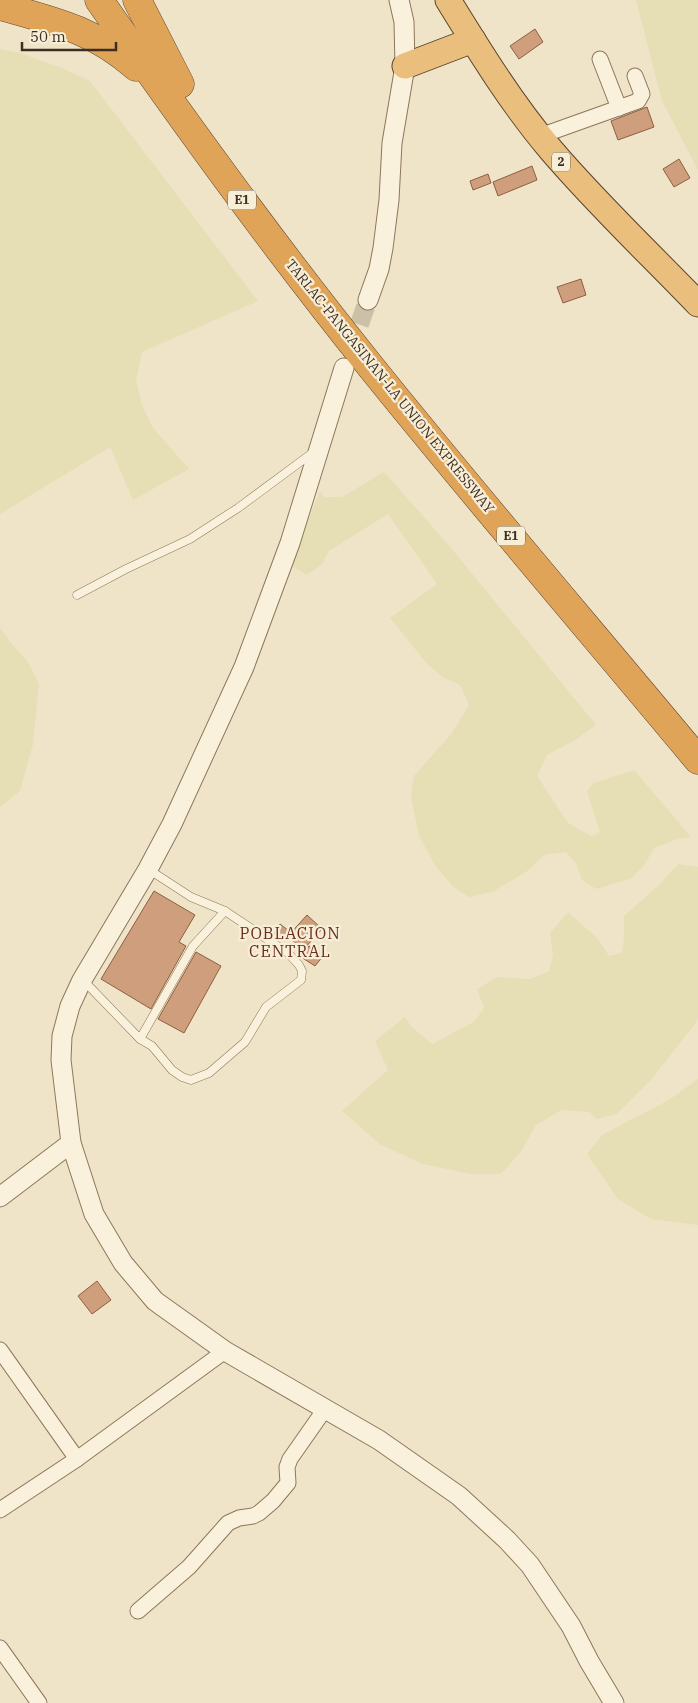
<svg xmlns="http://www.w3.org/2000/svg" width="698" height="1703" viewBox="0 0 698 1703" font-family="'IBM Plex Serif',serif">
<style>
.farmland{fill:#e6deb5}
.building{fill:#cf9f7d;stroke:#8d5f41}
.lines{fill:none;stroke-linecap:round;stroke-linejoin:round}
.tertiary-tunnel{stroke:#ccc0a6;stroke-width:19;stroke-dasharray:19 9;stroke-linecap:butt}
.service-casing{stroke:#8d765c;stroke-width:9}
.minor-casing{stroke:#8d765c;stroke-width:17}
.tertiary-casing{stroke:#8d765c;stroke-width:21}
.trunk-casing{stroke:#5b4430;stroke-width:27}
.motorway-casing{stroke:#5b4430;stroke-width:29}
.service{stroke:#faf1dc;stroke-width:8}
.minor{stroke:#faf1dc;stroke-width:15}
.tertiary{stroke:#faf1dc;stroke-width:19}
.trunk{stroke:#eabe7c;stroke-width:25}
.motorway{stroke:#e0a458;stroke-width:28}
.labels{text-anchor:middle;stroke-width:4.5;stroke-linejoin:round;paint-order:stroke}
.shield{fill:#f7eed8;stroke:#756857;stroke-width:1}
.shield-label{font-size:12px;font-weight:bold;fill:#3d2e20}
.street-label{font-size:14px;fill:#3d2e20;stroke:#f7eed8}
.quarter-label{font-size:16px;letter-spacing:1px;fill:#6b2e1e;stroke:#f7eed8}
</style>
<rect width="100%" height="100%" fill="#f0e4c8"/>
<g class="farmland">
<polygon points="636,0 698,0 698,170 662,101"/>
<polygon points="0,49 20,53 62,68 90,81 258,301 142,352 136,380 142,405 153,428 189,469 133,500 110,447 0,514"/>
<polygon points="384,472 447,543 596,725 575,740 547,755 537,776 568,823 591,836 600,832 587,791 594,783 634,770 691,837 677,839 654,848 645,864 632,878 596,889 582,880 576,864 566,852 544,855 526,872 492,892 469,897 453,887 435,865 419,836 411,796 414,776 452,733 469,705 460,685 444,678 428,665 390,618 437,584 388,514 329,551 321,565 307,575 290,565 320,491 324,497 342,497"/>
<polygon points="0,628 11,643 28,662 39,684 33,744 20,791 0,807"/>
<polygon points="678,864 698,867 698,1018 695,1024 650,1081 617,1114 596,1119 590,1112 562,1110 536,1125 522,1150 501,1174 471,1174 423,1164 381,1145 342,1111 388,1070 375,1041 405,1017 411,1026 432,1044 474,1022 484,1008 477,989 498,977 530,979 549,971 553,955 550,933 568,912 597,938 609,956 622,953 624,938 624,916 660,884"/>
<polygon points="698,1079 698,1225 651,1219 618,1199 587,1154 602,1135 669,1100"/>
</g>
<g class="building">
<polygon points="535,29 543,42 519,59 510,46"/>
<polygon points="647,107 654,127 618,140 611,121"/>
<polygon points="679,159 690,178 674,187 663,169"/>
<polygon points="532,166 537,180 498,196 493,182"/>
<polygon points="488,174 491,183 473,190 470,181"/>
<polygon points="581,279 586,295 563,303 557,287"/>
<polygon points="154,891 195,915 179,942 186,946 151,1009 101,979"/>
<polygon points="307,915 322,929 303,950 288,936"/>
<polygon points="280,924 289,931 283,940 274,934"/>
<polygon points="309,946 323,956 315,966 301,957"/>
<polygon points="196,952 221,966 184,1033 158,1019"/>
<polygon points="97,1281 111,1300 92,1314 78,1296"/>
</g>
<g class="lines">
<polyline class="tertiary-tunnel" points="350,351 368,300"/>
<defs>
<g id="service">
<polyline points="77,595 126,569 190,539 238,508 315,451"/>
<polyline points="83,980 140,1039 152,1046 172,1070 182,1077 191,1080 209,1073 245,1042 266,1007 301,980 302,971 299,965 288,953 225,911 191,897 148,869"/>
<polyline points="140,1039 193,946 225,911"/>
</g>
<g id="minor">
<polyline points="600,59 619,108"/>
<polyline points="540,136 638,101 642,94 635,76"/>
<polyline points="0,1350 77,1459"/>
<polyline points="0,1510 77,1459 225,1351"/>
<polyline points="138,1611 189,1567 228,1523 239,1518 253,1516 259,1513 273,1501 288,1483 287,1467 290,1459 325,1409"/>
<polyline points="0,1648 39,1703"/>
</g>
<g id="tertiary">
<polyline points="368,300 379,269 383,248 389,200 392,143 405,66 404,22 399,0"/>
<polyline points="344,368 290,543 244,667 172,824 148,869 82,980 70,1006 62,1036 61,1060 71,1143 94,1214 123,1263 155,1301 225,1351 379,1440 459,1496 507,1540 530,1565 571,1626 589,1661 614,1703"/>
<polyline points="0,1197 71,1143"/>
</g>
<g id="trunk">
<path d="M 448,0 C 480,52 512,104 551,150 C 597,204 649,253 698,304"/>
<polyline points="405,66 473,40"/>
</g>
<g id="motorway">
<path d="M 99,0 C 186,125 276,249 371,367 C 478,500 589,629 698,760"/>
<polyline points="137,0 180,84"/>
<path d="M 0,6 C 53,21 93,29 136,67"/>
</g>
</defs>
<use href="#service" class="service-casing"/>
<use href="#minor" class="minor-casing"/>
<use href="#tertiary" class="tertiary-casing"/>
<use href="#trunk" class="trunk-casing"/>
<use href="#motorway" class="motorway-casing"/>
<use href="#service" class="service"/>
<use href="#minor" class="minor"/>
<use href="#tertiary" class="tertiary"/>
<use href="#trunk" class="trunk"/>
<use href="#motorway" class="motorway"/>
</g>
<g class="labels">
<g class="shield">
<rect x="552" y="152.5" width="18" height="19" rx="4"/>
<rect x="228" y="190.5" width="28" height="19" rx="4"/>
<rect x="497" y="526.5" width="28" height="19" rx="4"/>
</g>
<g class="shield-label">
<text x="561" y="166">2</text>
<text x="242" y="204">E1</text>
<text x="511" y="540">E1</text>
</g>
<g class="street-label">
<text transform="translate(390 386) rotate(51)" y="5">TARLAC-PANGASINAN-LA UNION EXPRESSWAY</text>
</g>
<g class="quarter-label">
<text x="290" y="939">POBLACION<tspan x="290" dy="18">CENTRAL</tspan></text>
</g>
</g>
<path d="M22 42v8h94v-8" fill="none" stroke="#3d2e20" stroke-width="2.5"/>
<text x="30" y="42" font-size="15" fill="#3d2e20" stroke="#f7eed8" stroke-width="4" paint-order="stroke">50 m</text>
</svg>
